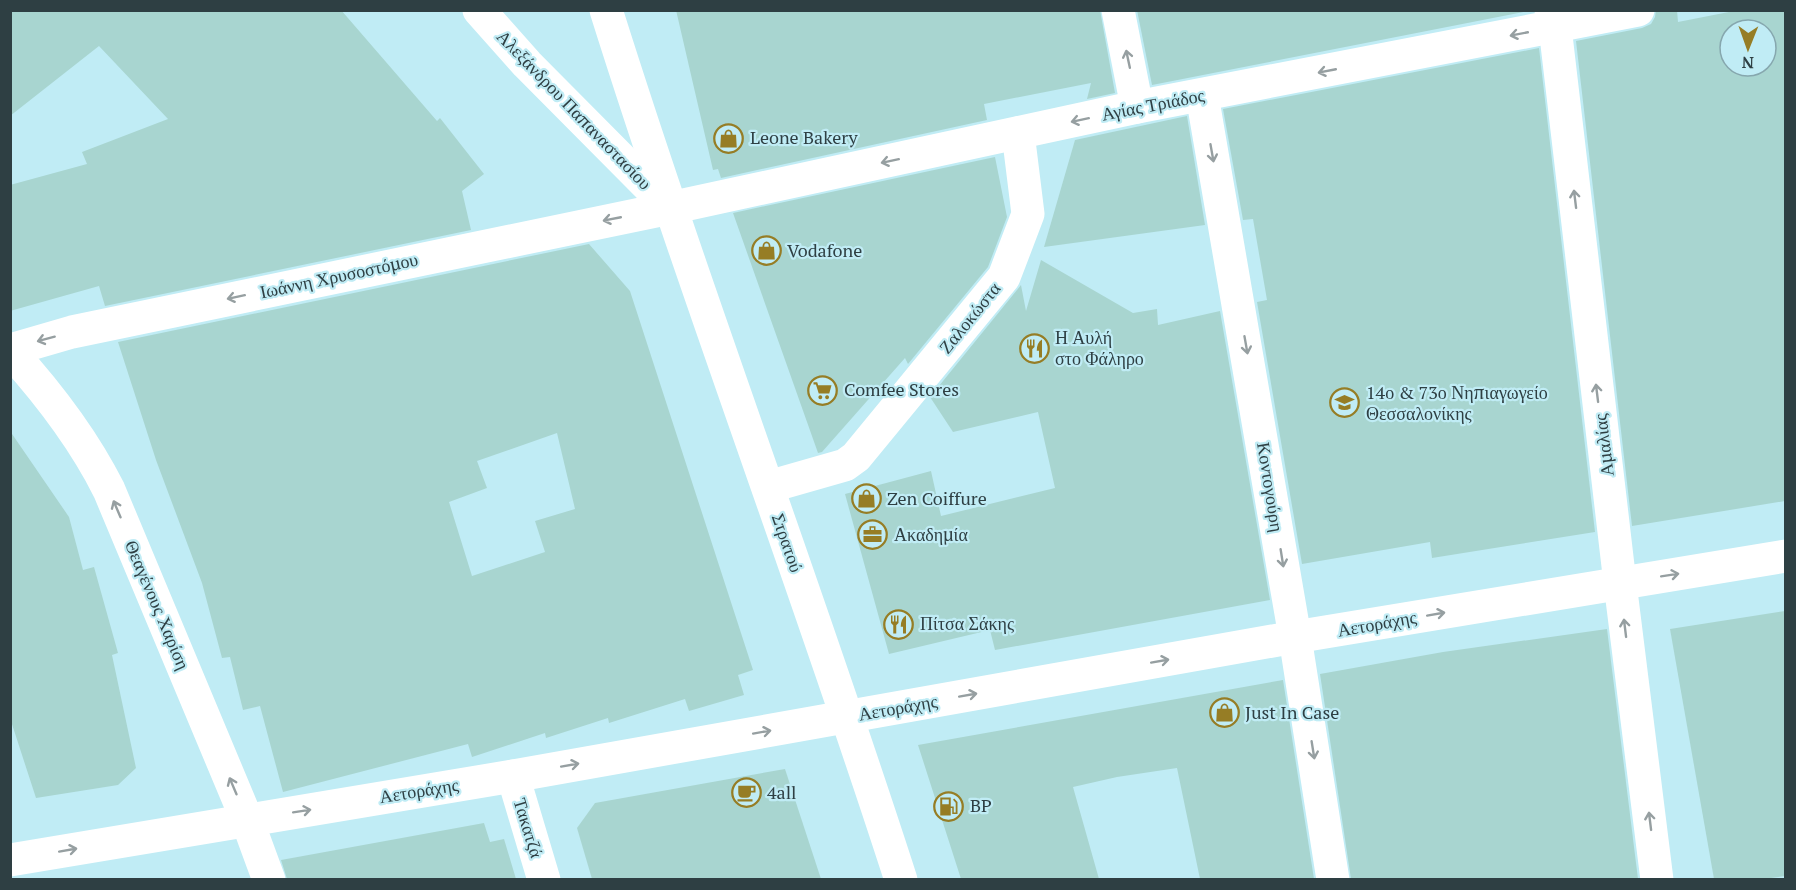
<svg xmlns="http://www.w3.org/2000/svg" width="1796" height="890" viewBox="0 0 1796 890" font-family="'PT Serif',serif">
<style>
.building{fill:#a8d5d0;fill-rule:evenodd}
.lines{fill:none;stroke-linecap:round;stroke-linejoin:round}
.minor{stroke:#fff;stroke-width:33}
.major{stroke:#fff;stroke-width:33}
.oneway{stroke:#969fa1}
.labels{text-anchor:middle;stroke-width:4.5;stroke-linejoin:round;paint-order:stroke}
.street-label{font-size:18px;fill:#2e3f43;stroke:#c0ecf5}
.poi-label{font-size:18px;fill:#2e3f43;stroke:#c0ecf5;text-anchor:start}
</style>
<rect width="100%" height="100%" fill="#c0ecf5"/>
<g class="building">
<polygon points="10,10 341,10 437,121 440,118 484,174 462,191 471,230 105,306 99,286 10,311 10,185 87,164 82,152 168,119 99,46 10,116"/>
<polygon points="676,10 1100,10 1115,93 1087,99 1091,83 984,104 987,120 721,178 718,169 713,170"/>
<polygon points="1137,10 1533,10 1152,85"/>
<path d="M 1656,10 L 1677,10 L 1678,22 L 1739,10 L 1785,10 L 1785,501 L 1632,526 L 1576,41 L 1642,28 L 1651,24 L 1655,17 ZM 1730,30 L 1766,30 L 1766,66 L 1730,66 Z"/>
<polygon points="1539,48 1595,532 1432,558 1430,542 1302,564 1257,302 1267,300 1253,219 1243,220 1223,109"/>
<polygon points="1187,116 1205,225 1044,247 1075,140"/>
<polygon points="995,157 1007,217 988,267 908,364 905,358 822,452 818,453 733,213"/>
<path d="M 589,244 L 630,291 L 753,670 L 738,675 L 744,695 L 689,711 L 685,699 L 609,723 L 608,718 L 546,738 L 545,733 L 472,757 L 468,744 L 283,792 L 260,706 L 243,710 L 230,657 L 222,658 L 202,583 L 156,460 L 118,342 ZM 557,433 L 575,509 L 535,521 L 545,552 L 472,576 L 449,502 L 487,488 L 477,461 Z"/>
<polygon points="1041,260 1133,313 1157,309 1158,325 1220,311 1270,600 995,650 990,630 889,654 845,494 931,471 941,516 1055,488 1038,412 953,432 930,397 1021,285 1026,311"/>
<polygon points="10,431 69,517 83,570 94,567 118,653 112,655 136,768 118,785 36,798 10,718"/>
<polygon points="1785,611 1785,876 1764,879 1714,879 1670,629"/>
<polygon points="1607,629 1638,879 1351,879 1320,674 1443,652"/>
<polygon points="1283,680 1314,879 1200,879 1177,768 1117,777 1073,787 1099,879 961,879 918,745"/>
<polygon points="785,769 821,879 592,879 577,828 595,803"/>
<polygon points="484,823 490,842 504,839 516,879 287,879 281,860"/>
</g>
<g class="lines">
<g class="minor">
<polyline points="1118,10 1137,107"/>
<polyline points="1551,10 1555,27 1620,583 1657,880"/>
<polyline points="1202,95 1295,637 1333,880"/>
<polyline points="10,350 72,332 670,208 1137,107 1638,10"/>
<path d="M 10,351 C 49,394 83,438 109,490 L 247,820 L 269,880"/>
<polyline points="768,487 845,465 856,457 1004,277 1028,214 1018,133"/>
<polyline points="513,776 544,880"/>
<polyline points="10,860 513,776 1295,637 1786,556"/>
</g>
<g class="major">
<polyline points="479,10 527,64 664,202"/>
<path d="M 606,10 C 698,302 807,588 901,880"/>
</g>
</g>
<defs><path id="oneway-shaft" d="M-6 0H5M1.5-3L5.5 0L1.5 3" fill="none" stroke-width="1.6" stroke-linecap="round" stroke-linejoin="round" transform="scale(1.5)"/></defs>
<g class="oneway">
<use href="#oneway-shaft" transform="translate(1519 34) rotate(169)"/>
<use href="#oneway-shaft" transform="translate(1128 59) rotate(-102)"/>
<use href="#oneway-shaft" transform="translate(1327 71) rotate(169)"/>
<use href="#oneway-shaft" transform="translate(1080 120) rotate(168)"/>
<use href="#oneway-shaft" transform="translate(1212 153) rotate(80)"/>
<use href="#oneway-shaft" transform="translate(890 161) rotate(168)"/>
<use href="#oneway-shaft" transform="translate(1575 199) rotate(-97)"/>
<use href="#oneway-shaft" transform="translate(612 219) rotate(169)"/>
<use href="#oneway-shaft" transform="translate(236 297) rotate(168)"/>
<use href="#oneway-shaft" transform="translate(46 339) rotate(165)"/>
<use href="#oneway-shaft" transform="translate(1246 345) rotate(80)"/>
<use href="#oneway-shaft" transform="translate(1597 393) rotate(-97)"/>
<use href="#oneway-shaft" transform="translate(117 509) rotate(-113)"/>
<use href="#oneway-shaft" transform="translate(1282 558) rotate(81)"/>
<use href="#oneway-shaft" transform="translate(1670 575) rotate(-9)"/>
<use href="#oneway-shaft" transform="translate(1436 614) rotate(-10)"/>
<use href="#oneway-shaft" transform="translate(1625 628) rotate(-97)"/>
<use href="#oneway-shaft" transform="translate(1160 661) rotate(-10)"/>
<use href="#oneway-shaft" transform="translate(968 695) rotate(-10)"/>
<use href="#oneway-shaft" transform="translate(762 732) rotate(-10)"/>
<use href="#oneway-shaft" transform="translate(1313 750) rotate(81)"/>
<use href="#oneway-shaft" transform="translate(570 765) rotate(-10)"/>
<use href="#oneway-shaft" transform="translate(233 786) rotate(-113)"/>
<use href="#oneway-shaft" transform="translate(302 811) rotate(-9)"/>
<use href="#oneway-shaft" transform="translate(1650 821) rotate(-97)"/>
<use href="#oneway-shaft" transform="translate(68 850) rotate(-10)"/>
</g>
<defs>
<symbol id="shop-ring" viewBox="-11 -11 22 22"><circle r="9.5" fill="#c0ecf5" stroke="#967d25" stroke-width="1.5"/><path d="M-5-2.5h2.3a2.7 3.5 0 0 1 5.4 0H5L5.5 6h-11ZM-1.5-2.5h3a1.5 2.3 0 0 0-3 0Z" fill="#967d25"/></symbol>
<symbol id="restaurant-ring" viewBox="-11 -11 22 22"><circle r="9.5" fill="#c0ecf5" stroke="#967d25" stroke-width="1.5"/><path d="M-5-6h1v4h1v-4h1v4h1v-4h1v5L-1.5 .5V6h-2V.5L-5-1ZM5-6V6H3V1.5H1.5Q1.5-4 5-6Z" fill="#967d25"/></symbol>
<symbol id="supermarket-ring" viewBox="-11 -11 22 22"><circle r="9.5" fill="#c0ecf5" stroke="#967d25" stroke-width="1.5"/><path d="M-6-5.5h2.5l.6 2H6L4.5 2H-2.5L-4.4-4H-6ZM-1.5 3.2a1.3 1.3 0 1 0 .1 0ZM3 3.2a1.3 1.3 0 1 0 .1 0Z" fill="#967d25"/></symbol>
<symbol id="school-ring" viewBox="-11 -11 22 22"><circle r="9.5" fill="#c0ecf5" stroke="#967d25" stroke-width="1.5"/><path d="M0-5L7-2L0 1L-7-2ZM-4 1L0 2.5L4 1V4Q0 6-4 4Z" fill="#967d25"/></symbol>
<symbol id="office-ring" viewBox="-11 -11 22 22"><circle r="9.5" fill="#c0ecf5" stroke="#967d25" stroke-width="1.5"/><path d="M-6-3h4V-5.5h4V-3h4V5H-6ZM-1-4.5V-3h2v-1.5ZM-6 0V1H6V0Z" fill="#967d25"/></symbol>
<symbol id="cafe-ring" viewBox="-11 -11 22 22"><circle r="9.5" fill="#c0ecf5" stroke="#967d25" stroke-width="1.5"/><path d="M-5.5-4.5H6V0H3Q3 3.5 0 3.5H-2.5Q-5.5 3.5-5.5 0ZM3-3.2v2h1.7v-2ZM-6 4.5H4V6H-6Z" fill="#967d25"/></symbol>
<symbol id="fuel-ring" viewBox="-11 -11 22 22"><circle r="9.5" fill="#c0ecf5" stroke="#967d25" stroke-width="1.5"/><path d="M-5.5-6h7V0h2V4h1.3V-2.5L3-4.5l.8-.8L6-3V5H2.5V1h-1V6h-7ZM-4.2-4.7v3.2H.2V-4.7Z" fill="#967d25"/></symbol>
</defs>
<g fill-rule="evenodd">
<use href="#shop-ring" x="712" y="122" width="33" height="33"/>
<use href="#shop-ring" x="750" y="234" width="33" height="33"/>
<use href="#restaurant-ring" x="1018" y="332" width="33" height="33"/>
<use href="#supermarket-ring" x="806" y="374" width="33" height="33"/>
<use href="#school-ring" x="1328" y="386" width="33" height="33"/>
<use href="#shop-ring" x="850" y="482" width="33" height="33"/>
<use href="#office-ring" x="856" y="518" width="33" height="33"/>
<use href="#restaurant-ring" x="882" y="608" width="33" height="33"/>
<use href="#shop-ring" x="1208" y="696" width="33" height="33"/>
<use href="#cafe-ring" x="730" y="776" width="33" height="33"/>
<use href="#fuel-ring" x="932" y="790" width="33" height="33"/>
</g>
<g class="labels">
<g class="street-label">
<text transform="translate(1153 105) rotate(-11)" y="6">Αγίας Τριάδος</text>
<text transform="translate(574 110) rotate(46)" y="6">Αλεξάνδρου Παπαναστασίου</text>
<text transform="translate(339 276) rotate(-12)" y="6">Ιωάννη Χρυσοστόμου</text>
<text transform="translate(970 318) rotate(-51)" y="6">Ζαλοκώστα</text>
<text transform="translate(1604 445) rotate(-97)" y="6">Αμαλίας</text>
<text transform="translate(1270 487) rotate(81)" y="6">Κοντογούρη</text>
<text transform="translate(787 543) rotate(71)" y="6">Στρατού</text>
<text transform="translate(157 605) rotate(67)" y="6">Θεαγένους Χαρίση</text>
<text transform="translate(1377 624) rotate(-10)" y="6">Αετοράχης</text>
<text transform="translate(898 708) rotate(-10)" y="6">Αετοράχης</text>
<text transform="translate(419 791) rotate(-9)" y="6">Αετοράχης</text>
<text transform="translate(528 828) rotate(73)" y="6">Τακατζά</text>
</g>
<g class="poi-label">
<text x="750" y="144">Leone Bakery</text>
<text x="787" y="257">Vodafone</text>
<text x="1055" y="344">Η Αυλή<tspan x="1055" dy="21">στο Φάληρο</tspan></text>
<text x="844" y="396">Comfee Stores</text>
<text x="1366" y="399">14ο &amp; 73ο Νηπιαγωγείο<tspan x="1366" dy="21">Θεσσαλονίκης</tspan></text>
<text x="887" y="505">Zen Coiffure</text>
<text x="894" y="541">Ακαδημία</text>
<text x="920" y="630">Πίτσα Σάκης</text>
<text x="1245" y="719">Just In Case</text>
<text x="767" y="799">4all</text>
<text x="970" y="812">BP</text>
</g>
</g>
<rect width="1796" height="890" fill="none" stroke="#2e3f43" stroke-width="24"/>
<g transform="translate(1748 48) rotate(181)"><circle r="28" fill="#c0ecf5" stroke="#86a7ae" stroke-width="1.5"/>
<path d="M0-4.5L10 22L0 15L-10 22Z" fill="#967d25"/>
<text y="-9" font-size="16" font-weight="bold" text-anchor="middle" fill="#2e3f43">N</text>
</g>
</svg>
